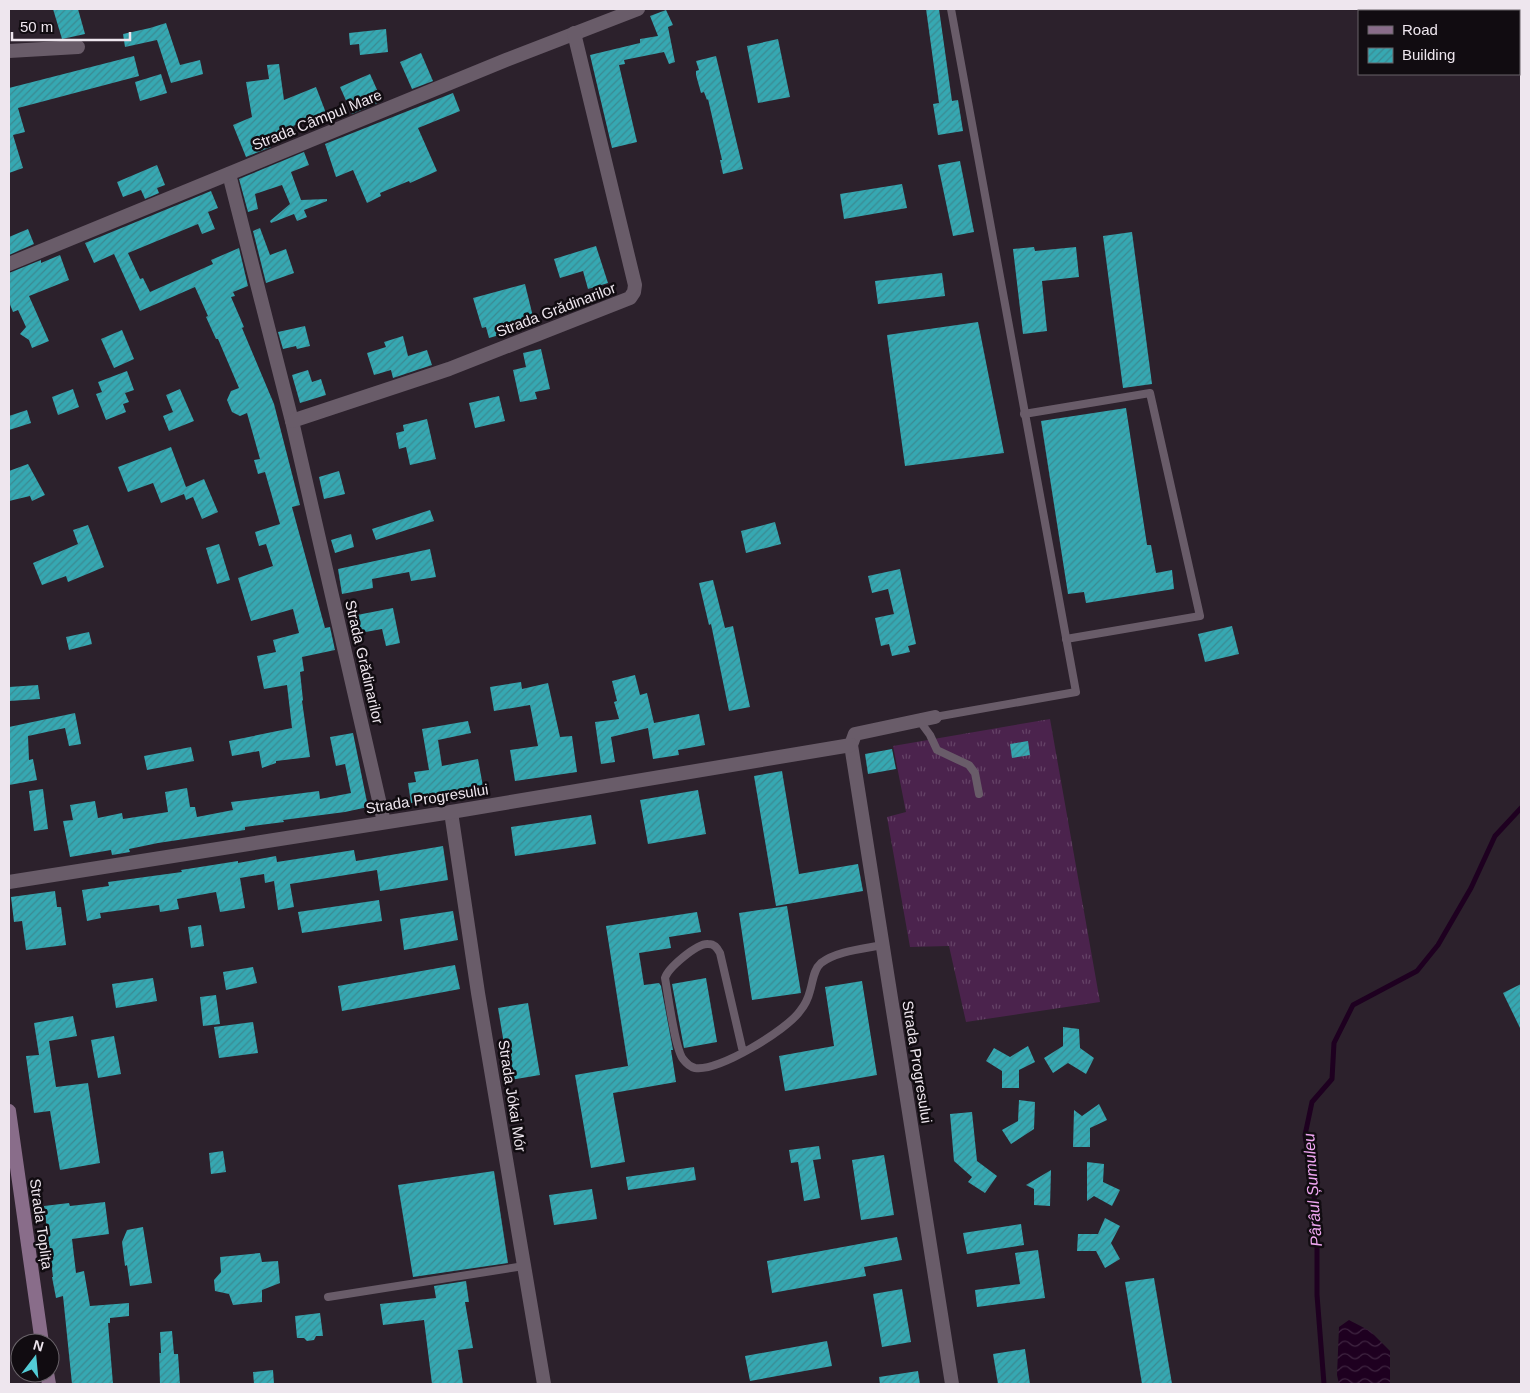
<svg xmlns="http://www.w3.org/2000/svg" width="1530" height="1393" viewBox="0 0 1530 1393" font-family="Arial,sans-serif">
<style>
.grass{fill:url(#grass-tufts)}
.water{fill:url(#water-waves)}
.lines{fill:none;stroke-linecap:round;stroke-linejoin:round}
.stream{stroke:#1e0020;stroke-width:5}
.building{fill:url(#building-hatch)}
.service{stroke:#695c69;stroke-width:8}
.minor{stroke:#695c69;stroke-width:14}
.secondary{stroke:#896d8a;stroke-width:14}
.labels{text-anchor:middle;stroke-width:5;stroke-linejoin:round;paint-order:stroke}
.street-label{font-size:15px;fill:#eee6ee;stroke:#110c11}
.water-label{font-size:16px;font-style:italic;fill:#f0a7f2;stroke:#110c11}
</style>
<defs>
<pattern id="grass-tufts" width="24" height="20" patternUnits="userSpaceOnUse" patternTransform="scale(1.25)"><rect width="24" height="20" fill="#4b234d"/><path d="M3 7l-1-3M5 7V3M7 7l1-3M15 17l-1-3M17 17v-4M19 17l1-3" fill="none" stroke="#654367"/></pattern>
<pattern id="water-waves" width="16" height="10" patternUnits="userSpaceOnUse" patternTransform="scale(1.25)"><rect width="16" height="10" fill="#1e0020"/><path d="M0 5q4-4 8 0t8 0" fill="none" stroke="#3f2541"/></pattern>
<pattern id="building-hatch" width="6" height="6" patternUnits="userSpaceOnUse" patternTransform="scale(1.25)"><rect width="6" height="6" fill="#36a8b2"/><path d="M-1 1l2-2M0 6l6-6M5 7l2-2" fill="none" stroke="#3b8a92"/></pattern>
</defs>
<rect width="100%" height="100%" fill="#2c212c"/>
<polygon class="grass" points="1050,719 1100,1002 966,1022 949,946 910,947 887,817 906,812 893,746"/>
<polygon class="water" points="1349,1320 1370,1331 1390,1351 1390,1384 1339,1384 1337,1375 1339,1327"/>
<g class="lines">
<polyline class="stream" points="1324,1384 1317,1295 1317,1217 1305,1135 1312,1102 1332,1079 1334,1043 1353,1005 1417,971 1438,945 1471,888 1495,836 1521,808"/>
</g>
<g class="building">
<polygon points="53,9 78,9 85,34 62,39"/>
<polygon points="926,9 939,9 952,101 958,100 963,131 938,135 933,104 939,103"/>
<polygon points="666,10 673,25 668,27 675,62 669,64 664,52 624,60 625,64 619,65 637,142 612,148 590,55 640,43 640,39 658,36 650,16"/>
<polygon points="166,23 180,65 200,60 203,74 171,83 157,40 125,47 123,34 150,28"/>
<polygon points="386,29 388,52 360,55 359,44 350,45 349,33"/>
<polygon points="778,39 790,97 758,103 747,46"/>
<polygon points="421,53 433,81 412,89 400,62"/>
<polygon points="134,56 139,76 18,108 25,132 13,135 23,168 9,173 9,88"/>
<polygon points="716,56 743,169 723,174 720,160 722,160 708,99 707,100 704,92 701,93 696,75 696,71 699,70 696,61"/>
<polygon points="279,64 284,100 316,87 326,113 293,126 294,127 267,138 271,147 246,157 233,125 252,117 246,82 269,79 267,65"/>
<polygon points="161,74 167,93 140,101 135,82"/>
<polygon points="370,74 382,101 352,114 340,87"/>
<polygon points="453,93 460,111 418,128 437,171 410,183 409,181 380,193 381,196 367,203 353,170 336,177 325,144"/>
<polygon points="304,152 309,165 291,172 301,200 327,199 327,201 304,210 307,217 297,221 294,214 271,223 270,221 290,204 282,185 255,194 258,209 248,212 239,179"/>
<polygon points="960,161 974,232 953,236 938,165"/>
<polygon points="157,165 165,185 157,188 159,193 145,199 141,190 123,197 117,182"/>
<polygon points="902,184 907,208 844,219 840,194"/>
<polygon points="211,191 218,208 208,212 215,229 202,234 198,224 128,253 140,279 143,278 150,292 213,264 211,260 239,248 248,286 233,292 235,296 231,297 244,327 242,328 274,404 300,505 292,507 325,628 330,627 335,650 302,657 304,671 300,672 303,700 302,701 310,757 276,761 276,763 262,768 259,751 232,756 229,741 292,728 287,685 264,689 257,656 276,652 273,640 299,633 293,609 251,621 238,578 273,566 266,544 259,546 255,532 280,524 265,472 258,474 254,460 260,459 247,413 240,416 232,412 227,400 231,391 239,388 218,339 216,339 206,317 208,316 195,287 140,311 114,254 94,263 85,243"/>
<polygon points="260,228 270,255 286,249 294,273 266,283 253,231"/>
<polygon points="28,229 34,244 9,255 9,237"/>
<polygon points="1132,232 1152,384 1123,388 1103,236"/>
<polygon points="596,246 608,283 588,289 583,271 560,278 554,259"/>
<polygon points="1034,247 1035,251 1076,247 1079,277 1042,281 1047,331 1023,334 1013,249"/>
<polygon points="60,255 69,280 29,296 49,341 32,348 29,340 20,334 26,327 18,310 13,312 9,302 9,273 41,260 41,263"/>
<polygon points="942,273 945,296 878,304 875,281"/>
<polygon points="525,284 535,325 489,338 486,327 482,328 473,298"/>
<polygon points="978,322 1004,453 905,466 887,335"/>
<polygon points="305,326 310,346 297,349 296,346 283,349 278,332"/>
<polygon points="122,330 134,359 114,368 101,339"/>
<polygon points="403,336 408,356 427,350 432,365 393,378 391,370 374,375 367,353 386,347 384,342"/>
<polygon points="541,349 550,389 535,392 537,399 520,402 513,370 526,367 523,353"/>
<polygon points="308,370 312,382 321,379 326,395 300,403 292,375"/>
<polygon points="127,371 134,390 125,393 129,402 123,404 126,412 106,420 96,394 102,392 98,382"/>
<polygon points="73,389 79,407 58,415 52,397"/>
<polygon points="180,389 194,421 169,431 163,416 173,412 166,395"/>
<polygon points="499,396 505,421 475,428 469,403"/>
<polygon points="1126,408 1147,545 1151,545 1156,573 1172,570 1174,589 1086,603 1084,592 1068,594 1041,421"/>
<polygon points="27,410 31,423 9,430 9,416"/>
<polygon points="427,419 436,459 410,465 406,447 399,449 396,433 404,431 403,425"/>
<polygon points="171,447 186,487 204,479 218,512 202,519 193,497 186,500 184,494 161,503 153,483 128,492 118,467"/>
<polygon points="28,464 45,495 32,501 30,496 9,501 9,471"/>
<polygon points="339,471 345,494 324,499 319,477"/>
<polygon points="430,510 434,521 376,540 372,529"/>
<polygon points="775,522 781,544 746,553 741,531"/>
<polygon points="88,525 104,567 68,582 66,576 42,585 33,563 78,544 73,530"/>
<polygon points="351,534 354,547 335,553 331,540"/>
<polygon points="219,544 230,580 217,584 206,548"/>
<polygon points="430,549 436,577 411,581 409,572 372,579 373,588 342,594 338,569"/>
<polygon points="900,569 916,644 908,646 910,652 892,656 889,644 881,646 875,618 894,614 888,589 872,593 868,576"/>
<polygon points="713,580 725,628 733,626 750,707 729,711 711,624 709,625 699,583"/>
<polygon points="393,608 400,643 386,646 382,629 360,633 357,615"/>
<polygon points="1232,626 1239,654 1205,662 1198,634"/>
<polygon points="89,632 92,644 69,650 66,637"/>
<polygon points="635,675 640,695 647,693 654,723 699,714 705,745 678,750 679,755 653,759 648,728 611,737 615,762 601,764 595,722 619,719 614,702 617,701 612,681"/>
<polygon points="521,682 522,689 548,683 560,737 572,736 577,772 515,781 510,750 538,746 530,705 494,711 490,687"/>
<polygon points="38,685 40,699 9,701 9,687"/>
<polygon points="75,713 81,744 69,746 65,728 28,736 29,760 33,759 37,780 9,785 9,727"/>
<polygon points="468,721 471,733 438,740 442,766 478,759 484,792 453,798 453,796 411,803 408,783 416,782 414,772 429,770 422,729"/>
<polygon points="353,733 368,807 345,812 283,820 284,822 245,827 245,830 158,843 129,849 130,852 112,855 111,850 70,857 63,821 73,820 70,805 95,801 98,818 122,813 123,819 168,812 165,792 187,788 190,807 195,807 197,817 233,810 231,802 319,791 320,799 351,793 345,764 336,766 330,737"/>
<polygon points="1028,741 1030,755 1012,758 1010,744"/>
<polygon points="191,747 194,761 147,770 144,756"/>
<polygon points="892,749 896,769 868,774 865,754"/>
<polygon points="782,771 799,874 858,864 863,891 776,906 754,776"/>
<polygon points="43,789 48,829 34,831 29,791"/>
<polygon points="698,790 706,834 648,844 640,800"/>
<polygon points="591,815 596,844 515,856 511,827"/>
<polygon points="443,846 448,880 380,891 377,870 290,884 294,907 278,910 274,881 265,883 264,874 240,878 245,908 220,912 216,892 177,899 179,909 160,912 159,905 100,913 101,918 87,921 82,890 109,886 108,882 182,872 181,870 238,861 238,863 276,856 277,862 354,850 356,861"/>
<polygon points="55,891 57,907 61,907 66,945 26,950 22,921 14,922 11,897"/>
<polygon points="379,900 382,921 302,933 298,912"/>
<polygon points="787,906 801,993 752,1000 739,913"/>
<polygon points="453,911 458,940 404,950 400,919"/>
<polygon points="697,912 701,932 669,937 671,948 639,953 644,985 659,983 661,986 673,1050 671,1050 676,1082 613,1093 625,1162 591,1168 575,1075 628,1066 606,926"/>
<polygon points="201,925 204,946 191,948 188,927"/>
<polygon points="455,965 460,989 342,1011 338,986"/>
<polygon points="253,967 257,983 226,990 223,972"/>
<polygon points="153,978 157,1001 116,1008 112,984"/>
<polygon points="706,978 717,1042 684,1048 672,984"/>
<polygon points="862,981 877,1075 785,1091 779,1056 834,1046 825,987"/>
<polygon points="1521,984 1521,1030 1503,993"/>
<polygon points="216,995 220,1024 203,1026 200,997"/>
<polygon points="528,1003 540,1075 510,1080 498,1008"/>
<polygon points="73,1016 77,1036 49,1041 56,1087 88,1083 100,1163 60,1170 50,1111 34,1113 26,1056 39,1055 34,1023"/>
<polygon points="253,1022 258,1053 219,1058 214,1027"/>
<polygon points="1063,1027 1079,1029 1080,1048 1094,1058 1086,1074 1068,1063 1053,1073 1044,1058 1063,1046"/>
<polygon points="114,1036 121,1074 98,1078 91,1040"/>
<polygon points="1028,1046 1035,1062 1019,1070 1019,1088 1002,1088 1002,1071 986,1061 994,1048 1010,1057"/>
<polygon points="1019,1100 1035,1102 1034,1129 1011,1144 1002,1130 1018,1121"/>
<polygon points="1099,1104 1107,1120 1090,1128 1090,1147 1073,1147 1074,1110 1082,1116"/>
<polygon points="972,1112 977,1161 997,1176 985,1193 968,1182 972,1177 954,1161 950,1114"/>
<polygon points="819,1146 821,1159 813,1160 820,1198 804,1201 798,1162 791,1163 789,1150"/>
<polygon points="223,1151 226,1172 211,1174 209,1153"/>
<polygon points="884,1155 894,1215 861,1220 852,1160"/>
<polygon points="1087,1162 1104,1164 1103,1182 1120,1190 1112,1206 1094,1196 1087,1201"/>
<polygon points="694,1167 696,1180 628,1190 626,1177"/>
<polygon points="1051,1170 1050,1206 1034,1205 1034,1189 1026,1185"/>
<polygon points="494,1171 508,1263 413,1277 398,1185"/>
<polygon points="592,1189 597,1219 554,1225 549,1195"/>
<polygon points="105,1202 109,1234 72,1239 76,1273 84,1271 90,1306 129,1303 129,1316 110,1318 110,1323 108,1323 113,1384 72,1384 63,1296 56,1298 52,1277 53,1277 44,1206 69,1203 70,1206"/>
<polygon points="1105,1218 1120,1226 1111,1243 1120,1259 1105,1268 1096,1251 1077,1251 1078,1234 1098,1234"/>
<polygon points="1021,1224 1024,1245 967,1254 963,1233"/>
<polygon points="143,1227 152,1283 130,1286 127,1265 125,1266 122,1242 127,1230"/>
<polygon points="897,1237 902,1260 864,1267 866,1276 772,1293 767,1261"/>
<polygon points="1038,1250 1045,1298 977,1307 975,1290 1020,1284 1015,1253"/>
<polygon points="260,1253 262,1262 278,1261 280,1283 262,1290 262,1302 233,1305 229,1294 215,1291 214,1280 221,1272 220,1257"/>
<polygon points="1154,1278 1172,1384 1142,1384 1125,1282"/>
<polygon points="466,1281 469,1302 465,1302 473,1348 458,1350 463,1384 432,1384 424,1320 383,1325 380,1304 436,1298 434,1286"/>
<polygon points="902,1289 911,1342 882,1347 873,1294"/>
<polygon points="320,1313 323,1336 316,1336 314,1340 307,1341 304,1338 297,1338 295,1316"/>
<polygon points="172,1331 174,1354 178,1354 180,1384 160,1384 159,1353 161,1353 160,1332"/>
<polygon points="827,1341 832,1366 750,1381 745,1356"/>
<polygon points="1025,1349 1030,1384 998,1384 993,1354"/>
<polygon points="273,1370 274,1384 254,1384 253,1372"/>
<polygon points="918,1371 920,1384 880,1384 879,1377"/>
</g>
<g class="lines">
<g class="service">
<polyline points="1024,414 1150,393 1200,616 1066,639"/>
<polyline points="935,717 1076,692 951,9"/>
<polyline points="919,720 930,735 937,750 969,765 975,773 979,794"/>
<path d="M 744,1051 L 742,1048 L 720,953 C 717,948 715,944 708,944 C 697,943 668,968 665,978 C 668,994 675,1049 683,1059 C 686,1063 691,1067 695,1068 C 718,1072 787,1030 800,1011 C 805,1005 808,999 810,991 C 813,982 813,970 821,963 C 837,951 863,949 883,945"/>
<polyline points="328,1297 524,1266"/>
</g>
<g class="minor">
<polyline points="9,51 78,47"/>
<polyline points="229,174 292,421 384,822"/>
<polyline points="9,264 506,60 638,9"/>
<polyline points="292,421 449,369 630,298 634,292 635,285 574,33"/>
<polyline points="935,717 855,734 851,745 952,1384"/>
<polyline points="451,812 478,993 544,1384"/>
<polyline points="9,882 451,812 851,745"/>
</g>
<g class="secondary">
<polyline points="9,1111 42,1343"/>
<polyline points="47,1373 49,1384"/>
</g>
</g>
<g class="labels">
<g class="street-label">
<text transform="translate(317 120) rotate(-22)" y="5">Strada Câmpul Mare</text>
<text transform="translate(556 310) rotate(-21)" y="5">Strada Grădinarilor</text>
<text transform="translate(364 662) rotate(77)" y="5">Strada Grădinarilor</text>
<text transform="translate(427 799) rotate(-9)" y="5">Strada Progresului</text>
<text transform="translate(917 1062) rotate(81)" y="5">Strada Progresului</text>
<text transform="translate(512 1096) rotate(81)" y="5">Strada Jókai Mór</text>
<text transform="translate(41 1224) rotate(82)" y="5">Strada Toplița</text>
</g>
<g class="water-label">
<text transform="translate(1312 1190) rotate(-94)" y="6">Pârâul Șumuleu</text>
</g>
</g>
<rect width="1530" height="1393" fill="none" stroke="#eee6ee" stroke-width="20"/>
<rect x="1358" y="10" width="162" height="65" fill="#110c11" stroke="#696369"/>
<rect x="1368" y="26" width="25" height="8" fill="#896d8a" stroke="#696369"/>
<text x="1402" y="35" font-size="15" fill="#eee6ee">Road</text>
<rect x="1368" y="48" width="25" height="15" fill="url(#building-hatch)" stroke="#696369"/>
<text x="1402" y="60" font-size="15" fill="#eee6ee">Building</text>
<g transform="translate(35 1358) rotate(16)"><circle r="24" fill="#110c11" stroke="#696369"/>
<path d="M0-4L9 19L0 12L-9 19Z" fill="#52ccd6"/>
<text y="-8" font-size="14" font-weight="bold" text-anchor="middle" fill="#eee6ee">N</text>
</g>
<path d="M12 32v8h118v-8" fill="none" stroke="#eee6ee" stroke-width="2.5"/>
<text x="20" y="32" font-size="15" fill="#eee6ee" stroke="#110c11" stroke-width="4" paint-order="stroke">50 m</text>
</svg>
